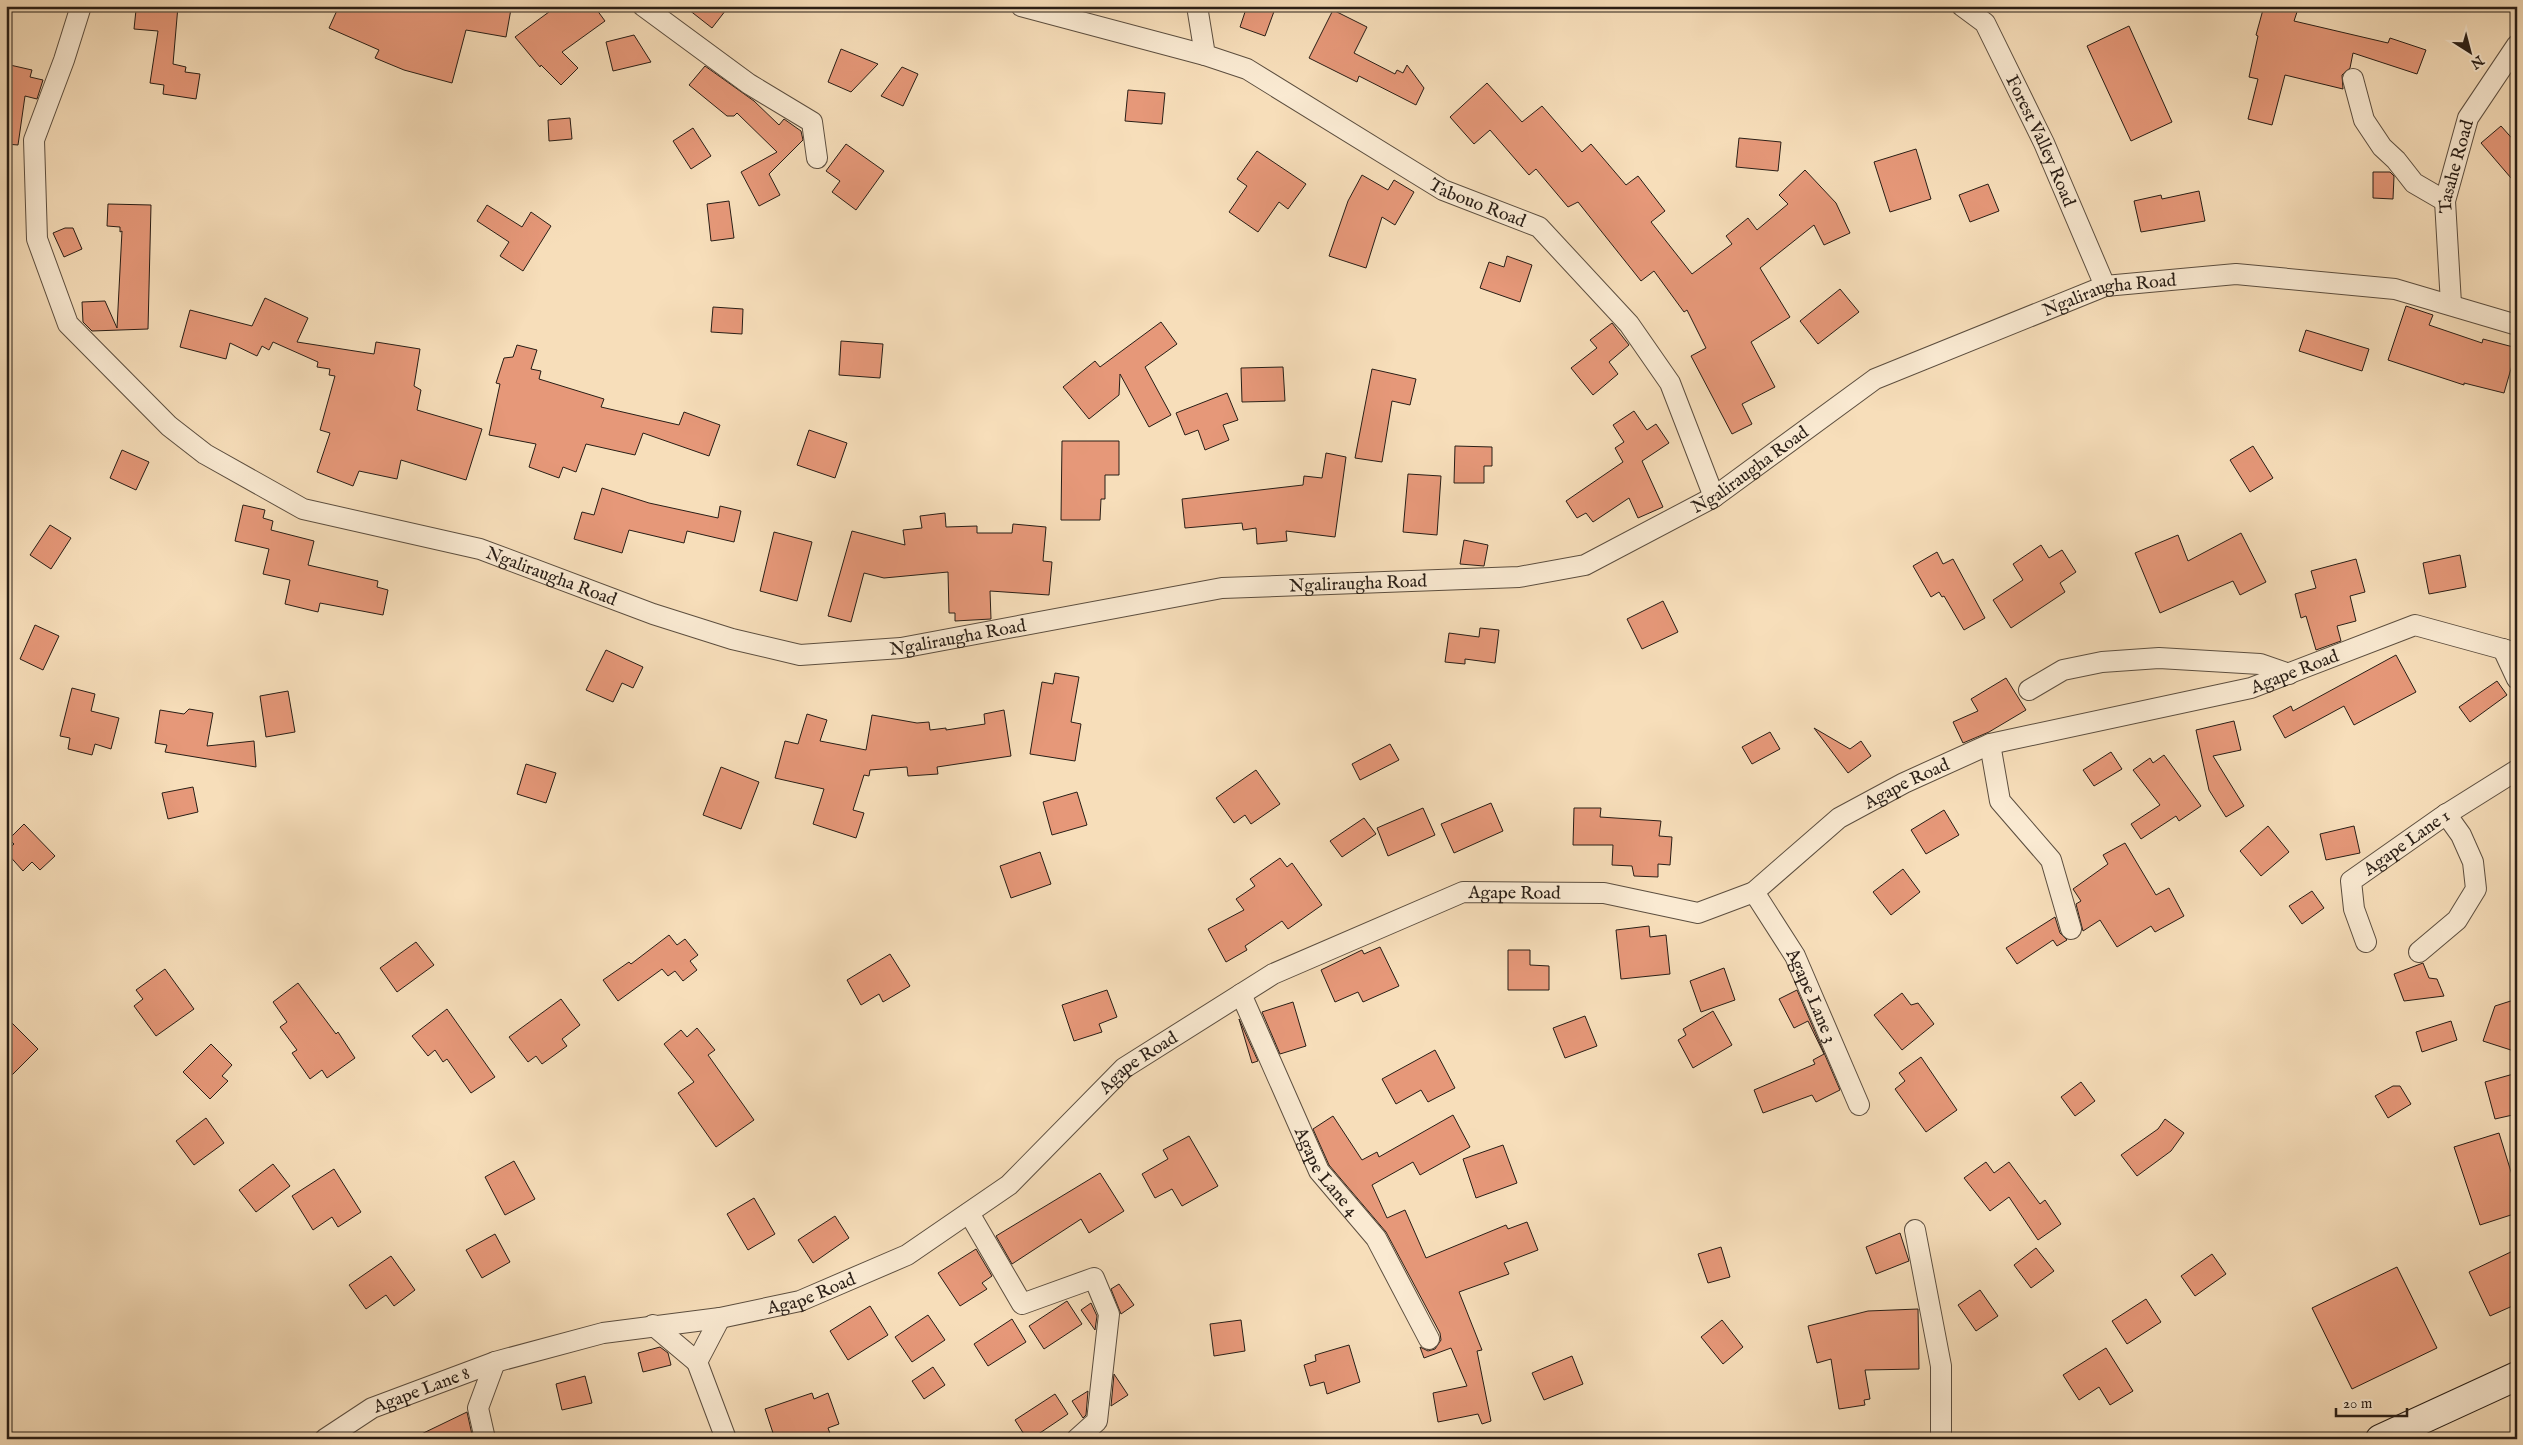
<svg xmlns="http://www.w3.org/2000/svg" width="2523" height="1445" viewBox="0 0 2523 1445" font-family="'IM FELL English',serif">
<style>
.building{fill:#e69879;stroke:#291e16}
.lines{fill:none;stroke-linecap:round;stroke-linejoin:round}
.street-casing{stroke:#5c4e3f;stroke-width:22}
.secondary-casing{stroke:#291e16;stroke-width:30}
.street{stroke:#faead2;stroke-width:20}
.secondary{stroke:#faead2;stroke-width:28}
.labels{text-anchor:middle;stroke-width:4;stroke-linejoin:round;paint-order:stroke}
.street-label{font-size:18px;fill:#291e16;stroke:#faead2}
</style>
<rect width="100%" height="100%" fill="#f7deba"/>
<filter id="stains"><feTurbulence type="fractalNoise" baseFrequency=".004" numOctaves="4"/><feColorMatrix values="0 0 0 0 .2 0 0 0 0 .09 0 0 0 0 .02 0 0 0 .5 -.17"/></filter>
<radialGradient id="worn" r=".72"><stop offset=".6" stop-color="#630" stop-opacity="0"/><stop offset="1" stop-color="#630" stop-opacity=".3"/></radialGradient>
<g class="building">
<polygon points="142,6 178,6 173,64 186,67 185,72 200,74 196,99 163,94 164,85 150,83 158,31 134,29 136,10 143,10"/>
<polygon points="339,6 493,6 511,9 506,37 466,30 452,83 404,70 375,58 379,50 329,28"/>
<polygon points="557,6 594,6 605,21 562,52 578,68 561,85 541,65 540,67 515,37"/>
<polygon points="684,6 729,6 712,28"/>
<polygon points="1247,6 1276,6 1265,36 1240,27"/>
<polygon points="2264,6 2299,6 2294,21 2388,43 2390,38 2426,50 2417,74 2353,53 2350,68 2342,75 2343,89 2285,75 2272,125 2248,119 2258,79 2249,77 2258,36 2256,35"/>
<polygon points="1333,10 1367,27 1354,53 1395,74 1397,70 1403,73 1407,65 1424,88 1416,105 1359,76 1357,82 1309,58"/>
<polygon points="2129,26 2172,122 2131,141 2087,46"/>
<polygon points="634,35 651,62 613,71 606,42"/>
<polygon points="841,49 878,64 851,92 828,82"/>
<polygon points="10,65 32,70 30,77 43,80 37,99 25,96 18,145 6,144 6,84"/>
<polygon points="705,66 754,101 779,125 784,119 801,131 803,140 769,174 780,195 759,206 741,172 777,152 737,113 734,116 727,116 689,85"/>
<polygon points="902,67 918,74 903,106 881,96"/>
<polygon points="1487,83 1522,122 1542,106 1582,152 1591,144 1626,185 1638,176 1665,211 1651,222 1692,274 1732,244 1726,236 1748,218 1757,230 1788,204 1779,195 1805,170 1836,203 1850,233 1824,245 1814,225 1760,268 1790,317 1751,342 1775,387 1742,404 1752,424 1732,434 1691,356 1706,348 1687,310 1684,312 1654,271 1641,281 1578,202 1568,207 1536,169 1529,175 1490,130 1474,144 1450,117"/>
<polygon points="1128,90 1165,93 1162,124 1125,121"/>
<polygon points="570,118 572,139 549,141 548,120"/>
<polygon points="2501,126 2517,144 2517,185 2481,143"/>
<polygon points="693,128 711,156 691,169 673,141"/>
<polygon points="1739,138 1781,142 1778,171 1736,167"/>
<polygon points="846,144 884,171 856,210 832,192 840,181 826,171"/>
<polygon points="1916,149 1931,199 1890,212 1874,162"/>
<polygon points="1257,151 1306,184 1288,209 1279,202 1258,232 1229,212 1247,186 1237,179"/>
<polygon points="2373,172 2390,172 2394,176 2393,199 2373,198"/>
<polygon points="1362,175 1388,190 1394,180 1414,192 1395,225 1382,217 1366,268 1329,256 1348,201"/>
<polygon points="1988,184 1999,211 1970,222 1959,195"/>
<polygon points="2199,191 2205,221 2141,232 2134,201 2161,195 2162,199"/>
<polygon points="729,201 734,238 711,241 707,204"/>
<polygon points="108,204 151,205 148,329 92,331 83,322 82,302 105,301 117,328 122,231 120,232 120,227 107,226"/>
<polygon points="487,205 522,227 531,212 551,226 523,271 500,256 509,242 477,221"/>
<polygon points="65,228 73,228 82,249 64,257 53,233"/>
<polygon points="1507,256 1532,265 1520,302 1480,288 1489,262 1504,267"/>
<polygon points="1840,289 1859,312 1818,344 1800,321"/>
<polygon points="265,298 308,318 297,342 374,354 376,342 420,349 414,386 421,390 417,410 482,429 466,480 401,460 397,479 359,471 353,486 317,472 330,433 320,430 335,376 329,375 330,369 317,367 318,362 273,342 269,350 262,346 257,356 230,343 226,359 180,347 190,310 252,326"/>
<polygon points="2406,306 2433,315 2429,325 2482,343 2483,339 2517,348 2504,393 2464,383 2464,385 2388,360"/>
<polygon points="713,307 743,309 742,334 711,332"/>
<polygon points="1161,322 1177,344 1145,367 1171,415 1149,427 1120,374 1119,395 1089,419 1063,387 1095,361 1100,367"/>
<polygon points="1612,323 1629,345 1609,362 1618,374 1593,395 1571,368 1597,348 1590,340"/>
<polygon points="2306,330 2369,349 2362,371 2299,351"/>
<polygon points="841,341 883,344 880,378 839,375"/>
<polygon points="517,345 537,350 531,369 541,371 539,379 604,399 601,407 679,425 684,412 720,425 709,456 643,433 635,455 586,444 576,472 563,467 559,478 529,467 536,444 489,435 500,384 496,383 504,358 513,357"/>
<polygon points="1283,367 1285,401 1242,402 1241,368"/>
<polygon points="1372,369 1416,379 1410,405 1392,401 1382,462 1355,458"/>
<polygon points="1227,393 1238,420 1223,425 1229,440 1205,450 1198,430 1185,435 1176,413"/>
<polygon points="1634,411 1647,430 1656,424 1669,443 1642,461 1663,507 1638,518 1629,498 1593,522 1586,513 1577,518 1566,501 1623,462 1615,448 1624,442 1613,425"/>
<polygon points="809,430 847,443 835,478 797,465"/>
<polygon points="1062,441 1119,441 1119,475 1105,475 1105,499 1101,499 1100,520 1061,520"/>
<polygon points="1455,446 1492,447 1492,466 1484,466 1484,483 1454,483"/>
<polygon points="2253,446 2273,478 2250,492 2230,460"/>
<polygon points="122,450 149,462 136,490 110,478"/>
<polygon points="1326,453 1346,457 1335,537 1286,531 1287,541 1257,544 1256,528 1243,530 1242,523 1185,528 1182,499 1303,485 1304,476 1322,478"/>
<polygon points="1408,474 1441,476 1437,535 1403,532"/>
<polygon points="602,488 649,503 718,518 720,506 741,511 734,542 687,531 684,543 629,530 622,553 574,539 582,512 594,515"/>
<polygon points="243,505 265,510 263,518 273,521 271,530 314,541 308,565 378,581 377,587 388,590 383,615 320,603 318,612 285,604 290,580 263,574 269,549 235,541"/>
<polygon points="945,513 946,527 977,526 977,533 1012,533 1013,524 1046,527 1043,561 1052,562 1049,595 990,591 991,619 955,621 955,613 949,613 948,572 884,578 864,573 851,622 828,616 852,531 905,545 903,530 922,528 920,516"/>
<polygon points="50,525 71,538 51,569 30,555"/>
<polygon points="774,532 812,542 797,601 760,591"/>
<polygon points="2241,533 2266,582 2240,595 2233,581 2160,613 2135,553 2178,535 2188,561"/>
<polygon points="1464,540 1488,545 1484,566 1460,564"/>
<polygon points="2041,545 2049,558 2062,550 2076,572 2060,583 2065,592 2011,628 1993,600 2023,580 2013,564"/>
<polygon points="1937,552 1943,564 1953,559 1985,618 1964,630 1944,596 1942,597 1939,592 1931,597 1913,566"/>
<polygon points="2460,555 2466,587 2429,594 2423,563"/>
<polygon points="2356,559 2365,592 2350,596 2356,621 2337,626 2341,641 2316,650 2306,616 2301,618 2295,594 2316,588 2311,571"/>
<polygon points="1663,601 1678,632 1642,649 1627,619"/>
<polygon points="35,625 59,636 43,670 20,659"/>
<polygon points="1480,628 1499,630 1495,663 1465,659 1465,664 1445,662 1449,633 1479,637"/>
<polygon points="606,650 643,667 633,688 622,683 613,702 586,690"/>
<polygon points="2396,655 2416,692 2354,725 2344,706 2285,738 2273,716 2291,706 2293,711"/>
<polygon points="1055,673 1079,677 1071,722 1081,724 1075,761 1030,754 1042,682 1053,684"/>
<polygon points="2006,678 2026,710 1989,732 1963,743 1953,722 1978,711 1971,699"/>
<polygon points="2497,681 2507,695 2470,722 2459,707"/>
<polygon points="72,688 95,694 91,711 119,718 111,749 95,744 92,755 68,749 70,738 60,736"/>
<polygon points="288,691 295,732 266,737 260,696"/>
<polygon points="189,709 213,713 207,746 254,741 256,767 165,752 167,745 155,743 160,710 184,714"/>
<polygon points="1004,710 1011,756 937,767 938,774 908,776 907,767 870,770 869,776 864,775 853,810 864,813 856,838 813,824 824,789 775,778 785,741 798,744 807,714 827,720 820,741 866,750 872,715 917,723 929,722 930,730 946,728 946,730 985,724 984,714"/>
<polygon points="2234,721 2241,750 2213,756 2244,806 2226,817 2209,790 2196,730"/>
<polygon points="1814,728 1850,749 1861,741 1871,756 1848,773"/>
<polygon points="1770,732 1780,749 1752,764 1742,747"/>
<polygon points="1390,744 1399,760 1360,780 1352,764"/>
<polygon points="2111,752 2122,769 2094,786 2083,770"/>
<polygon points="2164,755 2201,806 2179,821 2176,816 2141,839 2131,824 2160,805 2133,770 2150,758 2153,763"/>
<polygon points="526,764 556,773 546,803 517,794"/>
<polygon points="721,767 759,782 741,829 703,815"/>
<polygon points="1256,770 1280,804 1251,824 1245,815 1234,823 1216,798"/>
<polygon points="193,787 198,812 168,819 162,793"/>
<polygon points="1077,792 1087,825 1052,835 1043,802"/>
<polygon points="1491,803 1503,831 1454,853 1441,824"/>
<polygon points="1423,808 1435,835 1388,856 1377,828"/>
<polygon points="1574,808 1601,808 1600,817 1661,821 1659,836 1672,837 1670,865 1658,864 1658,877 1634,876 1632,866 1612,865 1613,845 1573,845"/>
<polygon points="1944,810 1959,835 1926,854 1911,830"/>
<polygon points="1364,818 1376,834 1342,857 1330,841"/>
<polygon points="24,824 55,856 40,870 32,862 23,871 6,852 14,844 9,839"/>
<polygon points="2268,826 2289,852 2261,876 2240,851"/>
<polygon points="2354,826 2360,853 2326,860 2320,834"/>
<polygon points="2125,843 2156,895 2169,888 2184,916 2155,932 2151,926 2117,947 2100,920 2083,931 2076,904 2081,901 2073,889 2108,864 2103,855"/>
<polygon points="1040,852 1051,884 1011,898 1000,866"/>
<polygon points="1280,858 1287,867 1292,863 1322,905 1288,929 1282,921 1245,946 1247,950 1226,962 1208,929 1244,910 1236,899 1255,886 1250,879"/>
<polygon points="1903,869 1920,892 1891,915 1873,892"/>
<polygon points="2312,891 2324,908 2302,924 2289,906"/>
<polygon points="2055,917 2060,933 2067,940 2057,946 2053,940 2017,964 2006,948"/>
<polygon points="1649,926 1650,937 1666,935 1670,974 1621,979 1616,930"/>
<polygon points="669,935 677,945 685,939 698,955 690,961 697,970 683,981 675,971 668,976 662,969 618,1001 603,980 629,962 631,964"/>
<polygon points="416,942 434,965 397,992 380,968"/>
<polygon points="1380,947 1399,986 1363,1002 1358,992 1335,1002 1321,970 1362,950 1364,954"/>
<polygon points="1508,950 1530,950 1530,965 1549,966 1549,990 1508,990"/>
<polygon points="890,954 910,986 883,1002 879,994 861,1005 847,980"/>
<polygon points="2423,963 2429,978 2437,979 2444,996 2404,1001 2394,974"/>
<polygon points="1724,968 1735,1000 1701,1012 1690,981"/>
<polygon points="165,969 194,1009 156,1036 134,1006 143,999 136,990"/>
<polygon points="298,983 336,1034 338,1032 355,1058 327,1078 322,1070 310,1079 292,1053 297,1050 280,1027 287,1022 273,1002"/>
<polygon points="1107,990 1117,1017 1099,1024 1102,1032 1074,1041 1062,1005"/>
<polygon points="1797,990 1840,1090 1816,1102 1812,1095 1763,1113 1754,1090 1815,1064 1813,1060 1824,1054 1808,1021 1794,1028 1779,999"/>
<polygon points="1902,993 1911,1005 1918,1003 1934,1024 1902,1050 1874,1015"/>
<polygon points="561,999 580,1025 562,1039 567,1046 542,1064 536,1056 528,1062 509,1037"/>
<polygon points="2517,999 2517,1052 2483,1041 2495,1006"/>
<polygon points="1293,1002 1306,1046 1280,1054 1262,1012"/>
<polygon points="447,1009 495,1077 471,1093 447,1059 443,1062 435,1050 428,1056 412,1036"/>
<polygon points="1713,1011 1732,1045 1693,1068 1678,1040 1686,1035 1683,1029"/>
<polygon points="1585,1016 1597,1046 1565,1058 1553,1028"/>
<polygon points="6,1017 38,1049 6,1081"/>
<polygon points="1239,1019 1258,1061 1252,1063"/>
<polygon points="2451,1021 2457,1040 2422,1052 2416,1032"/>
<polygon points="697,1028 715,1050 708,1055 754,1120 716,1147 678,1093 694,1082 664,1044 681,1030 687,1037"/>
<polygon points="211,1044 232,1065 222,1076 228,1081 210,1099 183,1072"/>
<polygon points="1435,1050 1455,1088 1428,1102 1421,1090 1396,1104 1382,1079"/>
<polygon points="1921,1057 1957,1110 1926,1132 1895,1089 1905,1081 1899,1073"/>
<polygon points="2517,1073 2517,1114 2495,1119 2485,1082"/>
<polygon points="2081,1082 2095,1101 2075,1116 2061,1097"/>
<polygon points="2393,1086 2400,1086 2411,1104 2388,1118 2375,1096"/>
<polygon points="1453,1115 1470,1147 1420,1175 1413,1162 1372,1185 1387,1218 1405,1210 1426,1258 1506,1225 1508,1229 1527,1222 1538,1250 1504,1263 1509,1274 1459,1292 1482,1350 1477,1351 1491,1421 1482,1424 1478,1414 1438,1422 1433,1393 1467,1386 1451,1348 1424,1358 1420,1347 1428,1351 1435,1349 1441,1340 1440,1333 1386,1232 1329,1165 1313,1129 1333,1116 1362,1160 1377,1152 1379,1157"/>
<polygon points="206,1118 224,1143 194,1165 176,1141"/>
<polygon points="2165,1119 2184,1133 2171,1151 2137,1176 2121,1155 2158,1129"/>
<polygon points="2499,1133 2512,1175 2517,1174 2517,1213 2480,1225 2454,1147"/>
<polygon points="1189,1136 1218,1186 1182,1206 1172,1189 1155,1198 1142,1174 1168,1159 1163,1150"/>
<polygon points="1503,1145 1517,1183 1476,1198 1463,1159"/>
<polygon points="514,1161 535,1199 505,1215 485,1177"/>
<polygon points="1986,1162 1994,1173 2009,1162 2040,1204 2045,1200 2061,1224 2038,1240 2009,1197 1990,1211 1964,1178"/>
<polygon points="273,1164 290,1186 256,1212 239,1190"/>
<polygon points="334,1169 361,1212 338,1227 332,1217 313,1230 292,1196"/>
<polygon points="1100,1173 1124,1211 1089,1233 1081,1219 1012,1264 996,1236"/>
<polygon points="754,1198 775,1234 748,1250 727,1214"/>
<polygon points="835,1216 849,1238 813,1263 798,1240"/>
<polygon points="1900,1233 1909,1261 1876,1274 1866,1247"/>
<polygon points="495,1234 510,1262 482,1278 466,1250"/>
<polygon points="1721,1247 1730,1277 1708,1283 1698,1254"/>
<polygon points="2036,1248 2054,1271 2031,1288 2014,1265"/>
<polygon points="976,1249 992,1276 982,1283 987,1289 960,1306 938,1273"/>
<polygon points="2517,1249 2517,1304 2490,1316 2469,1272"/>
<polygon points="2212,1254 2226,1274 2195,1296 2181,1276"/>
<polygon points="391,1256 415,1290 394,1306 386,1295 366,1309 349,1285"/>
<polygon points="2397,1267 2437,1348 2352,1389 2312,1308"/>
<polygon points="1119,1284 1134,1305 1121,1314 1111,1289"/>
<polygon points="1980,1290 1998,1316 1976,1331 1958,1305"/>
<polygon points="2146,1299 2161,1322 2127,1344 2112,1321"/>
<polygon points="1067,1301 1082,1324 1044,1349 1029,1326"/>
<polygon points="1091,1303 1097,1316 1095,1330 1081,1310"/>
<polygon points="870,1306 888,1335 848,1360 830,1331"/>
<polygon points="1918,1309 1919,1369 1865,1370 1870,1399 1864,1400 1865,1405 1839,1409 1831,1359 1817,1363 1808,1326 1868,1311"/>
<polygon points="928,1315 945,1340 912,1362 895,1337"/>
<polygon points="1012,1319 1026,1342 988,1366 974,1344"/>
<polygon points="1241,1320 1245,1351 1214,1356 1210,1324"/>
<polygon points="1722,1320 1743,1347 1723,1364 1701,1337"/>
<polygon points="1349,1345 1360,1382 1327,1394 1324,1382 1310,1386 1304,1365 1316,1361 1315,1355"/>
<polygon points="660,1347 668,1353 671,1365 643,1372 638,1353"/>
<polygon points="2106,1348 2133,1391 2110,1405 2099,1387 2079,1400 2063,1375"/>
<polygon points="1572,1356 1583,1384 1544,1400 1532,1373"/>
<polygon points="933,1367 945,1385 924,1399 912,1381"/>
<polygon points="1114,1374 1128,1395 1111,1406"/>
<polygon points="585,1376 592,1403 562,1410 556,1384"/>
<polygon points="1088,1391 1086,1415 1083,1418 1072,1401"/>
<polygon points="812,1393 814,1399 828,1393 839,1424 828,1428 832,1439 775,1439 765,1409"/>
<polygon points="1055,1394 1068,1414 1031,1439 1027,1439 1015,1420"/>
<polygon points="467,1412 473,1439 411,1439"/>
</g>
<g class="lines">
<defs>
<g id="street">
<path id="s1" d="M 81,6 L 64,60 L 34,140 L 37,239 L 68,324 L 169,426 L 205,454 L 303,509 L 480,549 L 653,614 L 732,639 L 800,655 L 901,648 L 1222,588 L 1519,577 L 1585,565 L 1714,497 L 1875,379 L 2105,286 L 2236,274 L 2395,289 L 2517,325"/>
<polyline points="643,6 749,84 812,122 817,158"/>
<polyline points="1021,6 1205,55"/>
<path id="s2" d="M 1197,6 L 1205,55 L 1247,69 L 1443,190 L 1539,227 L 1629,324 L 1670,383 L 1714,497"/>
<path id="s3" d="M 1962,6 L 1985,23 L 2044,143 L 2105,286"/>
<polyline points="2353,79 2364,120 2382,147 2396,160 2414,183 2445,201"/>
<path id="s4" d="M 2451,304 L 2445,201 L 2468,118 L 2517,45"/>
<polyline points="2503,649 2517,679"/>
<polyline points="2029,690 2063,670 2102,662 2159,658 2260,664 2289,674"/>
<polyline points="1990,744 2000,801 2051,860 2071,929"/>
<path id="s5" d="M 1754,892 L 1795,956 L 1859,1105"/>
<path id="s6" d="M 2366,942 L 2354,909 L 2351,881 L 2442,817 L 2517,770"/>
<polyline points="2419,952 2457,920 2476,889 2473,862 2461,835 2446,814"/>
<path id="s7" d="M 1241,994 L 1319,1171 L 1376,1238 L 1429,1339"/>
<polyline points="969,1213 1022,1304 1094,1278 1109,1314 1097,1421 1077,1439"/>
<polyline points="1915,1230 1941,1366 1941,1439"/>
<polyline points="720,1318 697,1362 726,1439"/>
<polyline points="653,1325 697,1362"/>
<path id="s8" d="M 325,1439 L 372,1408 L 495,1362 L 603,1333 L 720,1318 L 800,1301 L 907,1255 L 1009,1185 L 1124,1068 L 1273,974 L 1463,892 L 1604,893 L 1698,913 L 1754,892 L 1839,818 L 1904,783 L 1990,744 L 2251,688 L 2415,625 L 2517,653"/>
<polyline points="485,1439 478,1408 495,1362"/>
</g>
<polyline id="secondary" points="2380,1439 2517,1376"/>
</defs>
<use href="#street" class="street-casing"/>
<use href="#secondary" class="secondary-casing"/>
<use href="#street" class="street"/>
<use href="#secondary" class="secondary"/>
</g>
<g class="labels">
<g class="street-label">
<text dy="6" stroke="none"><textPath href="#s3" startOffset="159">Forest Valley Road</textPath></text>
<text dy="6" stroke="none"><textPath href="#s4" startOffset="139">Tasahe Road</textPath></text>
<text dy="6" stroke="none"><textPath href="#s2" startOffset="361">Tabouo Road</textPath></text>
<text dy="6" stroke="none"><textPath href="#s1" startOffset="2540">Ngaliraugha Road</textPath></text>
<text dy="6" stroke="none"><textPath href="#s1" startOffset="2135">Ngaliraugha Road</textPath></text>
<text dy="6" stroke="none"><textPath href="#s1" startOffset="891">Ngaliraugha Road</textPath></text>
<text dy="6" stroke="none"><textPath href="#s1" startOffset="1716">Ngaliraugha Road</textPath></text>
<text dy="6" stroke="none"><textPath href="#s1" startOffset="1311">Ngaliraugha Road</textPath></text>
<text dy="6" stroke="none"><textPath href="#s8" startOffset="2178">Agape Road</textPath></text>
<text dy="6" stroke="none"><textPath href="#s8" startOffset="1772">Agape Road</textPath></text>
<text dy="6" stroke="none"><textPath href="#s6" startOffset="131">Agape Lane 1</textPath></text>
<text dy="6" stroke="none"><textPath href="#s8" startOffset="1338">Agape Road</textPath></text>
<text dy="6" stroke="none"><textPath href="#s5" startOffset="119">Agape Lane 3</textPath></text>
<text dy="6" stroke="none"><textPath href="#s8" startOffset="918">Agape Road</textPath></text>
<text dy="6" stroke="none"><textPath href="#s7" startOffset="198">Agape Lane 4</textPath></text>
<text dy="6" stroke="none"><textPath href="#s8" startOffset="512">Agape Road</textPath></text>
<text dy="6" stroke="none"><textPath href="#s8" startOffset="109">Agape Lane 8</textPath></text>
</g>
</g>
<rect width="2523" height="1445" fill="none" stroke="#f7deba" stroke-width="25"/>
<rect x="8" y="8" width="2508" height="1430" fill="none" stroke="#291e16" stroke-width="2.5"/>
<rect x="12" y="12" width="2498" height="1420" fill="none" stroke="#291e16"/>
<g transform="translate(2470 52) rotate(144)" stroke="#faead2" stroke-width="4" paint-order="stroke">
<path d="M0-4L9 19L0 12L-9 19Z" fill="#291e16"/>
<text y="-8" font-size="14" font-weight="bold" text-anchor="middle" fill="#291e16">N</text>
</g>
<path d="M2336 1408v8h71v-8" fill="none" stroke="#291e16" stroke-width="2.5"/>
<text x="2343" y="1408" font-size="15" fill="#291e16" stroke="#faead2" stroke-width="4" paint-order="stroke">20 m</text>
<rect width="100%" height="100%" filter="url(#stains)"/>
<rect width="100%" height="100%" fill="url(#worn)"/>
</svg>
